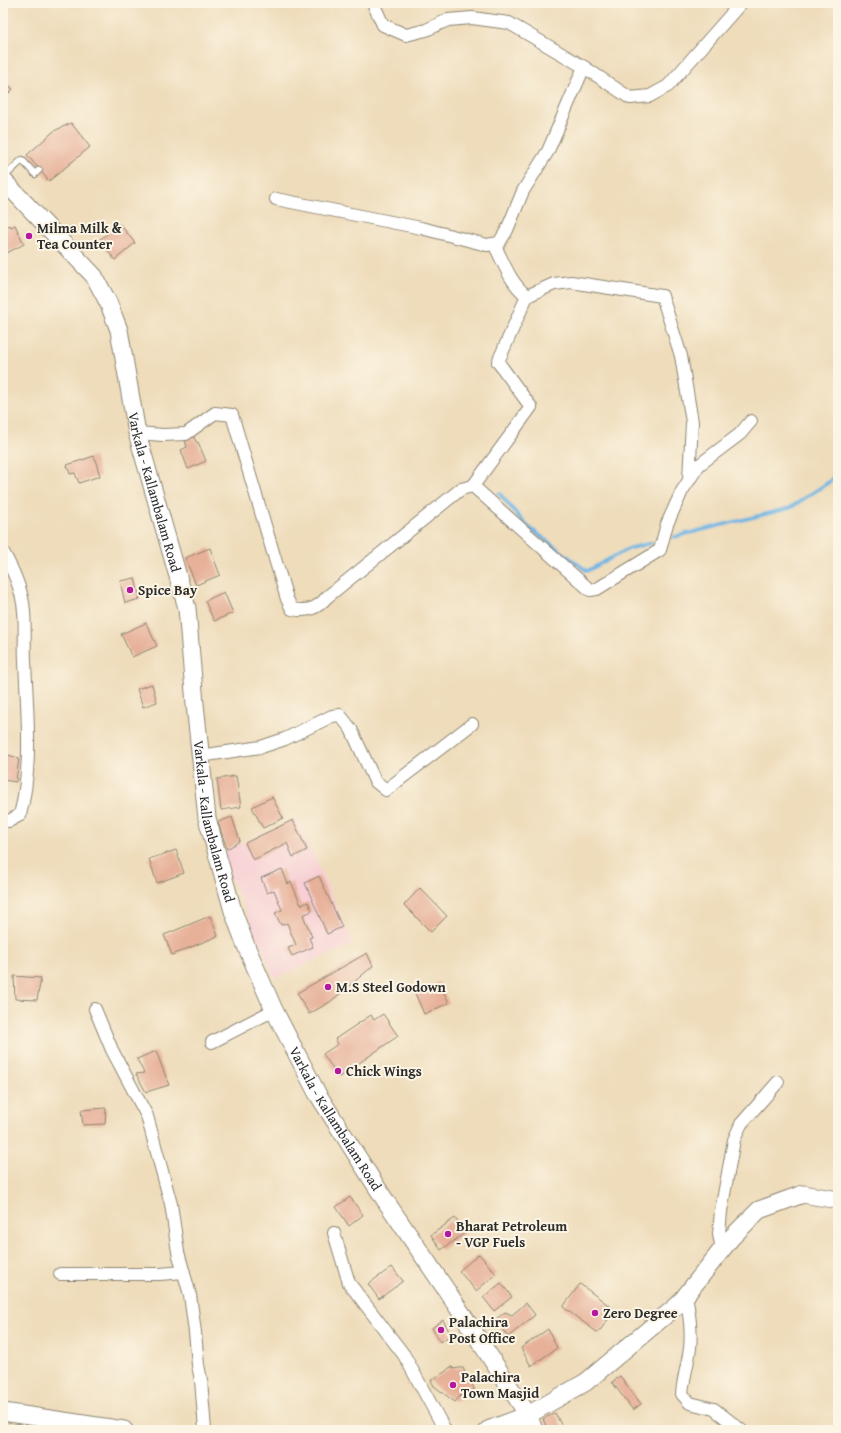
<svg xmlns="http://www.w3.org/2000/svg" width="841" height="1433" viewBox="0 0 841 1433" font-family="'Gentium Book Plus',serif">
<style>
.built{fill:#f7cfd4}
.lines{fill:none;stroke-linecap:round;stroke-linejoin:round}
.stream{stroke:#6eb5e5;stroke-width:3.5}
.building{fill:#e7b098}
.lane-casing{stroke:#8c8472;stroke-width:8}
.street-casing{stroke:#8c8472;stroke-width:14}
.secondary-casing{stroke:#8c8472;stroke-width:19}
.lane{stroke:#fff;stroke-width:6}
.street{stroke:#fff;stroke-width:12}
.secondary{stroke:#fff;stroke-width:17}
.poi-dot{fill:#b5179e;stroke:#fcf5e5;stroke-width:1.5}
.labels{text-anchor:middle;stroke-width:4;stroke-linejoin:round;paint-order:stroke}
.poi-label{font-size:14px;font-weight:bold;fill:#2b2b2b;stroke:#fcf5e5;text-anchor:start}
.street-label{font-size:14px;fill:#2b2b2b;stroke:#fcf5e5}
</style>
<rect width="100%" height="100%" fill="#fcf5e5"/>
<filter id="ink" filterUnits="userSpaceOnUse"><feTurbulence type="fractalNoise" baseFrequency=".025" numOctaves="2"/><feDisplacementMap in="SourceGraphic" scale="8" xChannelSelector="R" yChannelSelector="G"/><feConvolveMatrix kernelMatrix="1 2 1 2 8 2 1 2 1" color-interpolation-filters="sRGB"/></filter>
<filter id="wash" filterUnits="userSpaceOnUse"><feTurbulence type="fractalNoise" baseFrequency=".012" numOctaves="4" result="noise"/><feDisplacementMap in="SourceGraphic" scale="16" xChannelSelector="R" yChannelSelector="G"/><feGaussianBlur stdDeviation="0.9" result="paint"/><feColorMatrix in="noise" values="0 0 0 0 0 0 0 0 0 0 0 0 0 0 0 0 0 1.4 0 .05"/><feComposite in="paint" operator="in"/></filter>
<g filter="url(#wash)">
<rect width="100%" height="100%" fill="#eedcba"/>
<polygon class="built" points="297,818 353,944 275,978 220,853"/>
<g class="lines">
<g class="stream">
<polyline points="499,493 527,526 587,571 628,549 651,543"/>
<polyline points="674,537 790,508 829,482 838,471"/>
</g>
</g>
<g id="blocks">
<g class="building">
<polygon points="3,80 13,89 3,99"/>
<polygon points="71,123 90,147 49,181 27,155 54,131"/>
<polygon points="120,224 135,243 115,260 99,240"/>
<polygon points="10,225 11,227 15,225 24,244 3,255 3,228"/>
<polygon points="194,437 196,442 198,442 206,461 188,469 181,450 187,447 185,440"/>
<polygon points="94,456 100,476 79,483 75,473 70,474 67,465"/>
<polygon points="210,548 220,575 196,585 185,558"/>
<polygon points="135,578 140,599 125,603 120,581"/>
<polygon points="224,592 233,613 214,621 205,601"/>
<polygon points="146,623 157,646 132,657 121,634"/>
<polygon points="152,684 157,702 143,707 137,689"/>
<polygon points="4,754 19,758 16,782 3,780"/>
<polygon points="236,776 241,807 221,810 217,779"/>
<polygon points="272,797 283,818 263,828 252,807"/>
<polygon points="232,817 240,841 227,849 218,822"/>
<polygon points="293,820 307,850 293,857 287,843 253,860 245,843"/>
<polygon points="176,850 184,873 157,883 149,859"/>
<polygon points="282,869 288,884 291,882 301,905 308,902 312,911 303,915 312,937 309,938 313,947 292,956 288,948 296,945 287,923 281,925 275,913 282,910 274,890 267,893 261,878"/>
<polygon points="319,876 342,927 327,934 305,883"/>
<polygon points="420,888 447,916 431,932 404,905"/>
<polygon points="210,916 218,936 172,955 164,935"/>
<polygon points="367,953 373,966 330,1002 309,1014 297,993"/>
<polygon points="14,976 41,978 37,1000 15,999"/>
<polygon points="439,982 449,1003 424,1014 415,993"/>
<polygon points="383,1014 398,1036 339,1077 323,1054 338,1044 335,1039 371,1015 374,1020"/>
<polygon points="156,1051 169,1085 146,1092 136,1074 144,1073 137,1059"/>
<polygon points="106,1108 105,1124 83,1125 81,1110"/>
<polygon points="350,1197 363,1215 349,1226 336,1207"/>
<polygon points="455,1218 465,1233 441,1250 431,1235"/>
<polygon points="479,1254 496,1274 476,1291 459,1271"/>
<polygon points="392,1267 403,1281 379,1299 368,1284"/>
<polygon points="501,1283 512,1297 494,1311 483,1297"/>
<polygon points="580,1284 615,1310 598,1333 563,1307"/>
<polygon points="526,1303 535,1315 508,1337 495,1320 505,1312 512,1315"/>
<polygon points="443,1320 451,1335 440,1342 432,1328"/>
<polygon points="548,1329 557,1348 531,1366 521,1348"/>
<polygon points="452,1367 454,1369 459,1368 463,1368 465,1372 464,1376 470,1380 474,1388 473,1393 469,1395 462,1394 455,1402 434,1386 431,1380 445,1372 449,1368"/>
<polygon points="620,1376 641,1404 633,1410 612,1382"/>
<polygon points="555,1413 564,1430 548,1430 543,1419"/>
</g>
</g>
</g>
<g filter="url(#ink)">
<use href="#blocks" fill-opacity="0" stroke="#8c8472" stroke-width="1"/>
<g class="lines">
<defs>
<polyline id="lane" points="3,178 22,160 35,174 39,170"/>
<g id="street">
<polyline points="373,3 383,25 406,35 426,30 448,20 472,18 509,23 584,67 630,98 650,96 668,86 741,3"/>
<polyline points="276,199 421,228 487,245 499,243 507,230 523,191 548,151 584,67"/>
<path d="M 494,244 C 504,263 510,283 527,296 L 554,284 L 571,282 L 662,296 L 681,356 L 692,422 L 689,479"/>
<path d="M 137,433 L 163,435 L 186,434 L 215,413 L 232,415 L 287,599 L 292,609 C 307,612 317,609 327,597 L 461,489 L 473,486 L 590,590 L 597,589 L 660,550 L 667,524 L 682,491 L 699,465 L 740,434 L 751,421"/>
<polyline points="473,486 531,407 498,362 527,296"/>
<path d="M 3,552 C 12,568 20,585 23,603 C 26,621 24,642 25,661 C 27,712 33,765 20,815 L 9,821 L 3,820"/>
<polyline points="200,756 261,747 285,739 332,716 340,715 351,729 375,781 386,790 472,724"/>
<polyline points="95,1009 112,1050 147,1116 171,1204 178,1252 190,1295 195,1332 198,1365 201,1380 205,1430"/>
<polyline points="212,1042 274,1010"/>
<polyline points="334,1233 349,1283 404,1355 445,1430"/>
<polyline points="722,1250 719,1234 721,1211 734,1140 741,1124 778,1082"/>
<polyline points="60,1274 160,1274 184,1272"/>
<path d="M 686,1295 C 689,1313 692,1330 690,1348 C 688,1364 683,1379 682,1394 L 690,1403 L 714,1409 L 741,1430"/>
</g>
<g id="secondary">
<path id="s1" d="M 3,180 L 94,276 L 108,302 L 119,330 L 137,433 L 187,608 L 195,704 L 207,818 L 233,911 L 246,946 L 274,1010 L 317,1093 L 385,1200 L 447,1291 L 528,1415 L 534,1430"/>
<polyline points="3,1412 124,1430"/>
<polyline points="488,1430 528,1415 586,1382 679,1304 731,1238 759,1210 803,1194 838,1200"/>
</g>
</defs>
<use href="#lane" class="lane-casing"/>
<use href="#street" class="street-casing"/>
<use href="#secondary" class="secondary-casing"/>
<use href="#lane" class="lane"/>
<use href="#street" class="street"/>
<use href="#secondary" class="secondary"/>
</g>
</g>
<g class="poi-dot">
<circle cx="29" cy="236" r="4"/>
<circle cx="130" cy="590" r="4"/>
<circle cx="328" cy="987" r="4"/>
<circle cx="338" cy="1071" r="4"/>
<circle cx="448" cy="1234" r="4"/>
<circle cx="595" cy="1313" r="4"/>
<circle cx="441" cy="1330" r="4"/>
<circle cx="453" cy="1385" r="4"/>
</g>
<g class="labels">
<g class="poi-label">
<text x="37" y="233">Milma Milk &amp;<tspan x="37" dy="16">Tea Counter</tspan></text>
<text x="138" y="595">Spice Bay</text>
<text x="336" y="992">M.S Steel Godown</text>
<text x="346" y="1076">Chick Wings</text>
<text x="456" y="1231">Bharat Petroleum<tspan x="456" dy="16">- VGP Fuels</tspan></text>
<text x="603" y="1318">Zero Degree</text>
<text x="449" y="1327">Palachira<tspan x="449" dy="16">Post Office</tspan></text>
<text x="461" y="1382">Palachira<tspan x="461" dy="16">Town Masjid</tspan></text>
</g>
<g class="street-label">
<text dy="5" stroke="none"><textPath href="#s1" startOffset="358">Varkala - Kallambalam Road</textPath></text>
<text dy="5" stroke="none"><textPath href="#s1" startOffset="694">Varkala - Kallambalam Road</textPath></text>
<text dy="5" stroke="none"><textPath href="#s1" startOffset="1018">Varkala - Kallambalam Road</textPath></text>
</g>
</g>
<rect width="841" height="1433" fill="none" stroke="#fcf5e5" stroke-width="16"/>
</svg>
